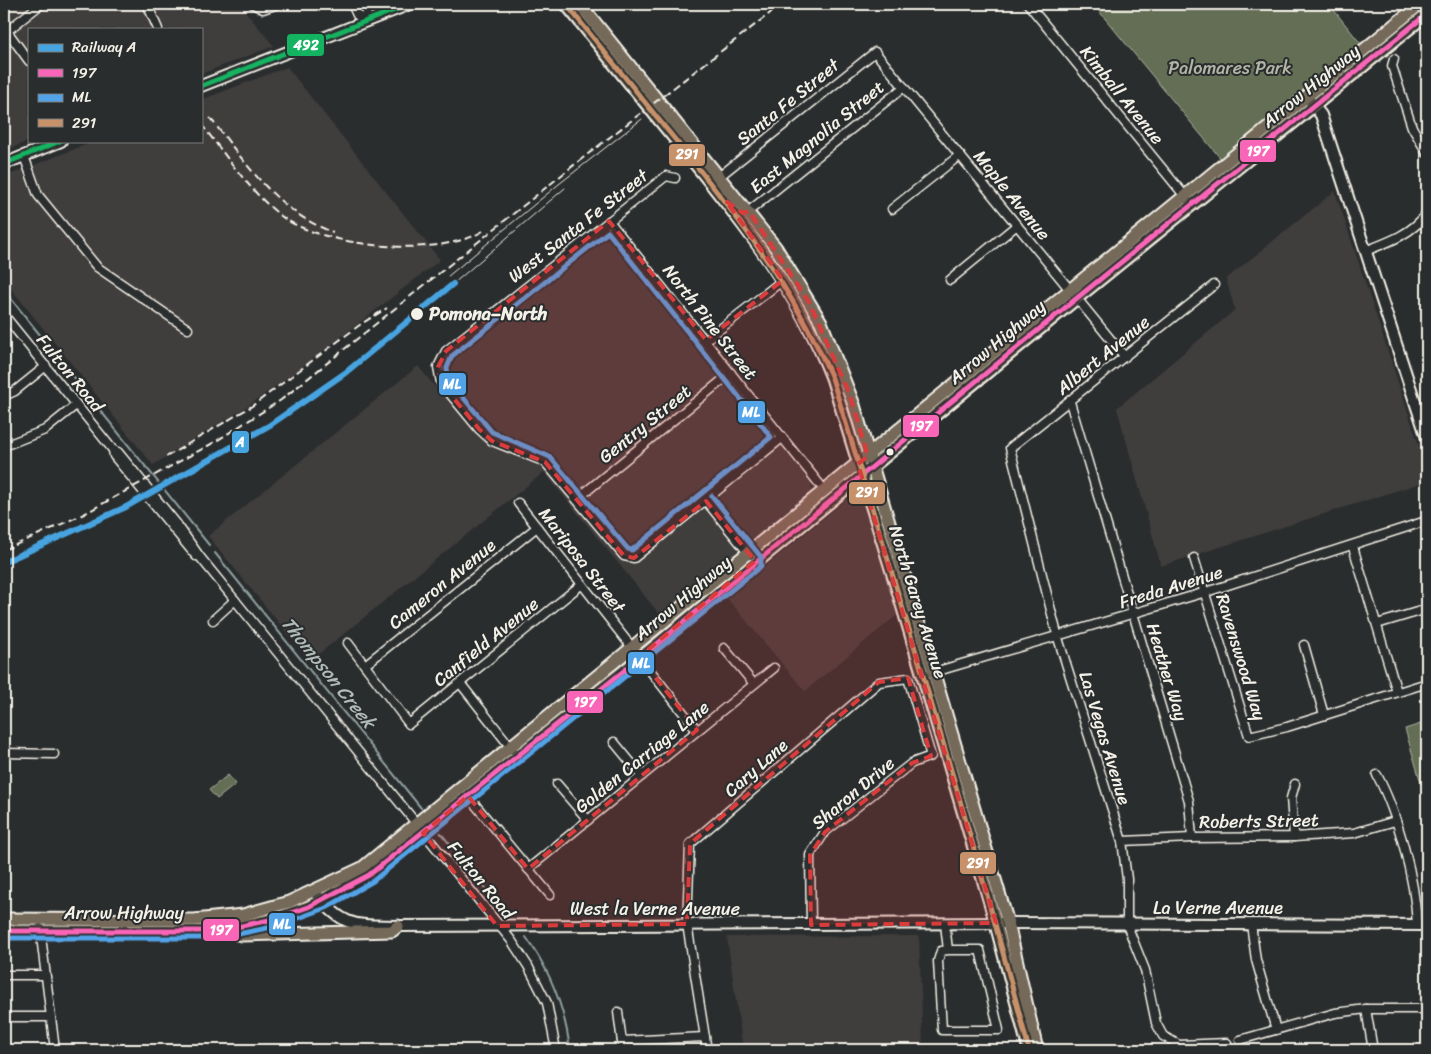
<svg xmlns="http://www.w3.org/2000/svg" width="1431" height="1054" viewBox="0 0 1431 1054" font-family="Sriracha,sans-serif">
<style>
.built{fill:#403d3c}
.green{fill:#646e55;stroke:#acb09e}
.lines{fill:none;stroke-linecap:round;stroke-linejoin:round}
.stream{stroke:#8f9f9f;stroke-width:2}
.minor-casing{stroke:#f4f1e8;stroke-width:11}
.secondary-casing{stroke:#f4f1e8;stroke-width:14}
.primary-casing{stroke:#f4f1e8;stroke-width:15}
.minor{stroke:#2a2d2e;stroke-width:8}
.secondary{stroke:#2a2d2e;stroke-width:10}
.primary{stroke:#746a5a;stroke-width:11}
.tram{stroke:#f4f1e8;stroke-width:1}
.rail{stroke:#f4f1e8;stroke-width:2;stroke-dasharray:8 4;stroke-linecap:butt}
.bus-1-casing{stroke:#2a2d2e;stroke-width:9}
.bus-2-casing{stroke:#2a2d2e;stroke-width:9}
.bus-3-casing{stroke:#2a2d2e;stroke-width:9}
.bus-4-casing{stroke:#2a2d2e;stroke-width:9}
.bus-1{stroke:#fa66b7;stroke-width:5}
.bus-2{stroke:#53a3e8;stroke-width:5}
.bus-3{stroke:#c7916a;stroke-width:5}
.bus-4{stroke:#13b361;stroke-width:5}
.rail-1-casing{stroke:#2a2d2e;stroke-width:10}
.rail-1{stroke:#46a4e1;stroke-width:6}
.marked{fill:#d93c3b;fill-opacity:0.2;stroke:#d93c3b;stroke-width:4;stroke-dasharray:10 6;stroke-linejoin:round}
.stop-dot{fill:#f4f1e8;stroke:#2a2d2e;stroke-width:2}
.labels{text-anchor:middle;stroke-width:4;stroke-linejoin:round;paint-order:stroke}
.park-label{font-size:18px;fill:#b3b6a6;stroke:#2a2d2e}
.street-label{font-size:18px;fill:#f4f1e8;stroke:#2a2d2e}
.stop-label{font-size:18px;font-weight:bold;fill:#f4f1e8;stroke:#2a2d2e;text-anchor:start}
.water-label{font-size:19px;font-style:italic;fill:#b0bab7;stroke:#2a2d2e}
.line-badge{stroke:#2a2d2e;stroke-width:2}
.badge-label{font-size:14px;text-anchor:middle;font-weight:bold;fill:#fff}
</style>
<rect width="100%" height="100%" fill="#2a2d2e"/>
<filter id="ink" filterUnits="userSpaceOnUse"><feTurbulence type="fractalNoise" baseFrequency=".02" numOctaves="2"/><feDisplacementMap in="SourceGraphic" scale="10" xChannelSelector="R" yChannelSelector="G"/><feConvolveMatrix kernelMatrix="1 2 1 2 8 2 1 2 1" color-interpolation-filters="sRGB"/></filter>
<g filter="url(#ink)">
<g class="built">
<polygon points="4,4 239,4 274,46 201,74 201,29 29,29 29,141 4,151"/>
<polygon points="287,67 440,260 309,362 248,406 153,465 4,280 4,177 95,141 201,141 201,100"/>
<polygon points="1335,191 1427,470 1427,481 1161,566 1117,408 1235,310 1226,279"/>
<polygon points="609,233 811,482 812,494 661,616 544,472 310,661 208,536 418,366 436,388 449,378 456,355 600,236"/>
<polygon points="852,495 860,497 866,508 897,615 805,691 727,598"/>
<polygon points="919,936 923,1050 743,1050 727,937"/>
</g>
<g class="green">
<polygon points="1093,4 1329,4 1361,44 1221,159"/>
<polygon points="1427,722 1427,803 1405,729"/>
<polygon points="228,775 236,784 217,799 209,790"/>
</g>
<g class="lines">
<g class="stream">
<polyline points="4,290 85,391"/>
<polyline points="91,399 209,545"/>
<polyline points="215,553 421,808"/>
<polyline points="439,831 507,914"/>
<path d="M 526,937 C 551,972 565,1008 570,1050"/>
</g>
<defs>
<g id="minor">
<polyline points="147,4 158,29"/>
<polyline points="253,4 263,9 278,4"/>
<polyline points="352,4 357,15 365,21 367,11 364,4"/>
<polyline points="1028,4 1188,200"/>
<polyline points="1394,59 1392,66 1412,127 1427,153"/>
<polyline points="29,61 7,31 41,4"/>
<polyline points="24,156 38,195 97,267 188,329"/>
<polyline points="720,176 875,52 1125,357"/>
<polyline points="675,178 666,176 446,351 438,367 441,383 479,429 492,441 545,462 624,556 634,558 782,438"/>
<polyline points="892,209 960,155"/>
<polyline points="749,211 904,87"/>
<polyline points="609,221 825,491"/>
<path d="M 1365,251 C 1389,242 1412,234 1427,213"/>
<polyline points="950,280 1017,225"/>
<polyline points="1214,285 1010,448 1058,638 1122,841 1127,879 1127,925 1145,970 1156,1023 1163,1036 1179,1045 1227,1043"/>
<polyline points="4,315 113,450 118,452 176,523 200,557 511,940 528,966 547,1003 556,1050"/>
<polyline points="706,340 783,280"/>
<polyline points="4,396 15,391 46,366"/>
<polyline points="1070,402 1189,801 1192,838"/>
<polyline points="4,446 45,430 76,405"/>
<polyline points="113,450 114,456 196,556"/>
<polyline points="577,499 731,373"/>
<polyline points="706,501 750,555"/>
<polyline points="518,503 697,730"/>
<polyline points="1353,547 1397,692"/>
<polyline points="1194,558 1249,736 1287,727 1427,683"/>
<polyline points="213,620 235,600"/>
<polyline points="1377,624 1427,609"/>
<polyline points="348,643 409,724 582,584"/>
<polyline points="1304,645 1324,715"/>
<polyline points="724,648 754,684"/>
<polyline points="365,665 537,527"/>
<polyline points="931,673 1206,592 1426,521"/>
<polyline points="460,683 513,750"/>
<polyline points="614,742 642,776"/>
<polyline points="4,753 54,754"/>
<path d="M 1377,775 C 1398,814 1415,880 1417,924"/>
<polyline points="557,784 588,820"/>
<polyline points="468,796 550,895"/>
<polyline points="1294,837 1291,798 1295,784"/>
<polyline points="1122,841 1192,838 1294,837 1354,833 1395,821"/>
<polyline points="528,869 774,668"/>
<polyline points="945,924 948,950 941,951 938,961 942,1030 999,1030 980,950 948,950"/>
<polyline points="1251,924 1256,960 1276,1030"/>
<polyline points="40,928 55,1050"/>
<polyline points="4,975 44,975"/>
<polyline points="1366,1009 1373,1050"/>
<polyline points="618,1012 623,1050"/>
<polyline points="4,1017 50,1017"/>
<polyline points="1240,1040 1335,1013 1366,1009 1427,1009"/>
<polyline points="622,1041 705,1037"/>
<polyline points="707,1050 687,924 690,844 879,682 908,678 931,756 912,763 825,832 810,855 811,925"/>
</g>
<g id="secondary">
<polyline points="201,86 410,4"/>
<polyline points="1310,101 1321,115 1427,438"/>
<polyline points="4,164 61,141"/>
<path d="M 317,895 C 345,929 357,925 398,926 L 1008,923 L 1427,925"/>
</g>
<g id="primary">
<path d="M 566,4 C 604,51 641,98 680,145 C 740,219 797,288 832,378 L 897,588 L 993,913 L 1029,1050"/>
<polyline points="580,4 776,248 821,322 854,405 1008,923 1037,1050"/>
<polyline points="4,919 194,920 243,915 289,902 362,868 1420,4"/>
<polyline points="4,931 218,931 274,919 308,907 369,875 650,650 1077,298 1427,14"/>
<polyline points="227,932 242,935 392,931 398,926"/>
</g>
</defs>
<use href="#minor" class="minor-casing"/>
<use href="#secondary" class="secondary-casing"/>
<use href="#primary" class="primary-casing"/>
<use href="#minor" class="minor"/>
<use href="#secondary" class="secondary"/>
<use href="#primary" class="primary"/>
<g class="tram">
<polyline points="447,277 559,184 642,119"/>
<polyline points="453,284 565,188"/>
</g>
<g class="rail">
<path d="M 210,118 C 245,161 277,213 333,232"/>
<path d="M 201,124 C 226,155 249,191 281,216 C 322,247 442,260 486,229"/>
<polyline points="166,457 252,406 361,324 387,308"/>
<polyline points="4,550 84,514 213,443 281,400 579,161 782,4"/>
</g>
<defs>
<polyline id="bus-1" points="4,931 218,931 274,919 308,907 369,875 650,650 1077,298 1427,14"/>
<g id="bus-2">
<polygon points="608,232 771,437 632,550 628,549 550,457 492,432 448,379 447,368 452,356"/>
<polyline points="4,938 219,938 277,926 326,908 373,881 761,566 761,557 712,496"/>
</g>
<path id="bus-3" d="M 566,4 C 599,45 631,85 664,126 C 729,205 791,283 832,378 C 901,601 970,824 1029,1050"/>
<g id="bus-4">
<polyline points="201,86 410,4"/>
<polyline points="4,164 60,141"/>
</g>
</defs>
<use href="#bus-1" class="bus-1-casing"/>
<use href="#bus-2" class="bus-2-casing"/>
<use href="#bus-3" class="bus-3-casing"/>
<use href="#bus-4" class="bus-4-casing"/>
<use href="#bus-1" class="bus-1"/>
<use href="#bus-2" class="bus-2"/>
<use href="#bus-3" class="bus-3"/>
<use href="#bus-4" class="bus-4"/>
<defs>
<polyline id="rail-1" points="4,562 126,507 270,425 345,373 453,284"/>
</defs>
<use href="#rail-1" class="rail-1-casing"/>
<use href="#rail-1" class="rail-1"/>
</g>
</g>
<path class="marked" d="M 726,201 L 743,213 L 749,211 L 808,300 L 849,392 L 868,456 L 858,464 L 996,923 L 811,925 L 810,855 L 825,832 L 912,763 L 931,756 L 908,678 L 879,682 L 690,844 L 687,924 L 497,926 L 423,833 L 468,796 L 528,869 L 697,730 L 639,657 L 755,561 L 706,501 L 634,558 L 624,556 L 545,462 L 492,441 L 479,429 L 441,383 L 438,367 L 446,351 L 609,221 L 706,340 L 783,280 Z"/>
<g class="stop-dot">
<circle cx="417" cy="314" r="7"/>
<circle cx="890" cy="452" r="4.5"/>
</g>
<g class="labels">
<g class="park-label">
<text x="1230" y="74">Palomares Park</text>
</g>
<g class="street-label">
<text transform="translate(1311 86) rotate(-39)" y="6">Arrow Highway</text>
<text transform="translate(1122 95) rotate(51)" y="6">Kimball Avenue</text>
<text transform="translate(788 102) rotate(-39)" y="6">Santa Fe Street</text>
<text transform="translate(817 137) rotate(-39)" y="6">East Magnolia Street</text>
<text transform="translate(1012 195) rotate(51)" y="6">Maple Avenue</text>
<text transform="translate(578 226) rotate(-38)" y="6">West Santa Fe Street</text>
<text transform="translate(710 322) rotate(52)" y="6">North Pine Street</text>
<text transform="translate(997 342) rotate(-40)" y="6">Arrow Highway</text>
<text transform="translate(1103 355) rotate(-39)" y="6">Albert Avenue</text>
<text transform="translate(70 373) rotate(51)" y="6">Fulton Road</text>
<text transform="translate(645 424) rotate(-39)" y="6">Gentry Street</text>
<text transform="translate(582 560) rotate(52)" y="6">Mariposa Street</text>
<text transform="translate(442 584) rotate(-39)" y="6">Cameron Avenue</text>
<text transform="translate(1171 587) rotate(-17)" y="6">Freda Avenue</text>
<text transform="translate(683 598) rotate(-40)" y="6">Arrow Highway</text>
<text transform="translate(918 602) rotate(73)" y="6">North Garey Avenue</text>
<text transform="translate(486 642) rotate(-39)" y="6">Canfield Avenue</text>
<text transform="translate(1241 657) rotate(73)" y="6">Ravenswood Way</text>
<text transform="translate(1167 672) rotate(73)" y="6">Heather Way</text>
<text transform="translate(1105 738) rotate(73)" y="6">Las Vegas Avenue</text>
<text transform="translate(642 757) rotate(-39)" y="6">Golden Carriage Lane</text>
<text transform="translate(756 768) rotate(-41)" y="6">Cary Lane</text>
<text transform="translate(853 793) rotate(-40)" y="6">Sharon Drive</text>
<text transform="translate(1259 821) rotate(-1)" y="6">Roberts Street</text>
<text transform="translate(481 880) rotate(51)" y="6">Fulton Road</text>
<text x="1218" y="914">La Verne Avenue</text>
<text x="655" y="915">West la Verne Avenue</text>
<text x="124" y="919">Arrow Highway</text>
</g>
<g class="stop-label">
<text x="429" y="320">Pomona–North</text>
</g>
<g class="water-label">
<text transform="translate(329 672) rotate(51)" y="7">Thompson Creek</text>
</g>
</g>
<g class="line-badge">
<rect x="286" y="33" width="39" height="24" rx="5" fill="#13b361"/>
<rect x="1239" y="139" width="38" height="24" rx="5" fill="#fa66b7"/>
<rect x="668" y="143" width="38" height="24" rx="5" fill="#c7916a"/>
<rect x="438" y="372" width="29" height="24" rx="5" fill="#53a3e8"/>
<rect x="737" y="400" width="29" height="24" rx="5" fill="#53a3e8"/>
<rect x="902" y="414" width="38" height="24" rx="5" fill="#fa66b7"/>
<rect x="231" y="430" width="19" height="24" rx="5" fill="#46a4e1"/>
<rect x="848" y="481" width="38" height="24" rx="5" fill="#c7916a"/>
<rect x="627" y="651" width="28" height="24" rx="5" fill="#53a3e8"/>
<rect x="566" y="690" width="38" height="24" rx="5" fill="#fa66b7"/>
<rect x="959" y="851" width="38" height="24" rx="5" fill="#c7916a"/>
<rect x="268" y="912" width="28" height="24" rx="5" fill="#53a3e8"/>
<rect x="202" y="918" width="38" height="24" rx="5" fill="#fa66b7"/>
</g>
<g class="badge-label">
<text x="306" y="50">492</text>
<text x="1258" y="156">197</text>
<text x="687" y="159">291</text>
<text x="452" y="389">ML</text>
<text x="751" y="417">ML</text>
<text x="921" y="431">197</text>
<text x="240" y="447">A</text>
<text x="867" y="497">291</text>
<text x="641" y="668">ML</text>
<text x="585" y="707">197</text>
<text x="978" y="868">291</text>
<text x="282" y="929">ML</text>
<text x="221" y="935">197</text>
</g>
<rect width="1431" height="1054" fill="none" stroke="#2a2d2e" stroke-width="20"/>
<rect x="10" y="10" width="1411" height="1034" fill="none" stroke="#f4f1e8" stroke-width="2" filter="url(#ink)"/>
<rect x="28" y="28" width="175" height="115" fill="#2a2d2e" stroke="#7b7b78"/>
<rect x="38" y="44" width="25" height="8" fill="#46a4e1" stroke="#7b7b78"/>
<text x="72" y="52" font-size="15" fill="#f4f1e8">Railway A</text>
<rect x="38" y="69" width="25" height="8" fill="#fa66b7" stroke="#7b7b78"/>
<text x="72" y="78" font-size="15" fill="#f4f1e8">197</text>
<rect x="38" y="94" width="25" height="8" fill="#53a3e8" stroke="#7b7b78"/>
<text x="72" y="102" font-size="15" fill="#f4f1e8">ML</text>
<rect x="38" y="119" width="25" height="8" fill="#c7916a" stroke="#7b7b78"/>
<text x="72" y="128" font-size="15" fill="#f4f1e8">291</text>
</svg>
